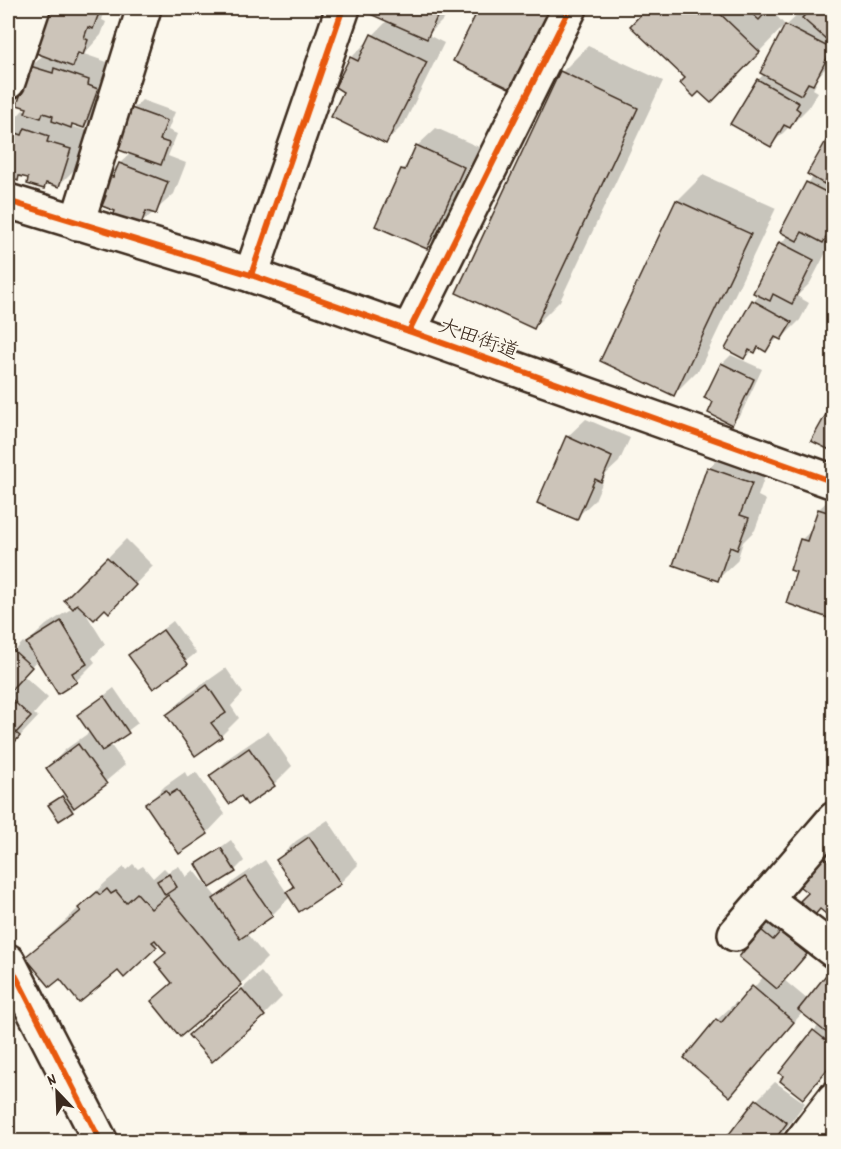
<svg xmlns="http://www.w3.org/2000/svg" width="841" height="1149" viewBox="0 0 841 1149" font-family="Dekko,'Klee One',sans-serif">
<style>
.shadow{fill:#0003}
.building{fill:#ccc4b9;stroke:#3b2a1e;stroke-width:1.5}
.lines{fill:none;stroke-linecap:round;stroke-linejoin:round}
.street-casing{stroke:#3b2a1e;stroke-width:38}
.street{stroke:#fbf7ec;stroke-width:33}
.cycleway-casing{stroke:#fbf7ec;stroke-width:10}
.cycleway{stroke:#e8590c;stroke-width:6}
.labels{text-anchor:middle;stroke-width:4.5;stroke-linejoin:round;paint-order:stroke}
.street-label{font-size:21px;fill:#3b2a1e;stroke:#fbf7ec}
</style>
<rect width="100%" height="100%" fill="#fbf7ec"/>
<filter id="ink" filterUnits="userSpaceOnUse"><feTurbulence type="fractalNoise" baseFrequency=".0167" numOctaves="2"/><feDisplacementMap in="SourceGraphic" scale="12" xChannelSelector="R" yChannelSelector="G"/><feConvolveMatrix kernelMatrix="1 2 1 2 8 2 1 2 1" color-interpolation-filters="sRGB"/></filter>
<g filter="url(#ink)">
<g class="shadow">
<polygon points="49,8 111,8 103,16 102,20 106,22 101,35 84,54 107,62 106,67 116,70 103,108 84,126 74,123 71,126 89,131 78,166 59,185 49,182 44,187 22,175 17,179 8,176 8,126 23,110 27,112 29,107 19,104 32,66 44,54 41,45 35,43"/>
<polygon points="374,8 450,8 445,18 428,35 444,43 404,124 386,142 345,91 351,58 388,20 372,13"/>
<polygon points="481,8 563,8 455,61"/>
<polygon points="650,8 769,8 785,25 737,75 687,78 632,25"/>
<polygon points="805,8 811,10 814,8 834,8 834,59 813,82 816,84 813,89 818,92 808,108 771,145 758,80 764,74 762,72 786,26"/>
<polygon points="8,19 14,22 8,38"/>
<polygon points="588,46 663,81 560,301 534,327 562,72"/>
<polygon points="142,100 175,112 168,130 177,134 168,156 186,163 174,194 139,225 117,210 108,195 106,176 131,153 133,109"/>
<polygon points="436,128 481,148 445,229 426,247 402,170 410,161 417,146"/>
<polygon points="834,130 834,231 826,238 832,241 810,283 797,296 809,303 800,320 781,339 779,337 766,350 759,347 743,358 754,301 760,295 781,243 789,235 782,232 808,183 814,176"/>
<polygon points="703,175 776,208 700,368 674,394 677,201"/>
<polygon points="731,355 762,369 741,414 732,423 715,401 722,364"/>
<polygon points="586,419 630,438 619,462 606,474 595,500 576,518 567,437"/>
<polygon points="727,449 769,464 758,496 766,500 755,530 743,542 737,561 718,579 709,468"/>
<polygon points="834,495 834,614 831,617 798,571 801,540 813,529 819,509"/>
<polygon points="126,539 153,566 109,611 105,607 83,609 105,644 92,658 95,662 76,681 38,659 23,675 48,698 34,714 38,717 8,749 8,658 23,642 26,644 46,625 74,607 66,600"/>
<polygon points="173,621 196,653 153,687 130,655"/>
<polygon points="226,668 243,693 231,706 239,718 221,736 168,715 186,696"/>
<polygon points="114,688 138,723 110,744 125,765 72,810 50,805 65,792 48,768 66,749 90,732 79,715"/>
<polygon points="268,731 292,766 274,784 241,794 211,776 230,757"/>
<polygon points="185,772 188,778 196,772 225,814 207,833 147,804 165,786"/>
<polygon points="328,820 358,865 340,883 291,896 272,915 246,933 267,958 241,984 181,1035 153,1001 173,981 168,952 159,942 124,976 118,969 60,977 27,957 106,882 124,867 126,870 133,864 138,869 143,866 153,878 164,868 168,872 179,866 186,877 194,870 217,898 234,881 265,860 287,893 295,886 277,860 296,841"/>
<polygon points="231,840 244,861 235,870 198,864"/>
<polygon points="834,845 834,914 831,916 810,893 823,856"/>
<polygon points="781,913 824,934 784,980 808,1000 834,968 834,1064 803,1097 814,1031 819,1025 803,1012 730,1095 717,1020 736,1002 739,1005 764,976 762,931"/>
<polygon points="261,972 282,997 264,1015 190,1035"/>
<polygon points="775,1082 805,1103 776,1142 725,1142 757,1100"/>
</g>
<g class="building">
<polygon points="47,8 96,8 95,11 99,13 93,29 88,27 84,38 88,40 83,55 78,53 73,67 36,53 39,46 34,44"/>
<polygon points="373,8 441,8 427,39 370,14"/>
<polygon points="479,8 554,8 515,91 453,61"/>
<polygon points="647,8 714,8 760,52 711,103 699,92 694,97 680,83 685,78 630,26"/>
<polygon points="746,8 770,8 759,20"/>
<polygon points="812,8 834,8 834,46 802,18"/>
<polygon points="785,25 832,49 813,85 808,83 801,95 760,73"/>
<polygon points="371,34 427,62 386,144 331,117 343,92 335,87 350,57 358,61"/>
<polygon points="30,66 53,73 54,68 89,80 88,85 98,89 84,128 72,124 71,128 52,121 53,116 43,113 41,118 25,113 27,108 17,105"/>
<polygon points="560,71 638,108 534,329 456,293"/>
<polygon points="757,79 799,103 796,108 800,111 790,128 784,125 771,147 730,124"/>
<polygon points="131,108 167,121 160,140 169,143 161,165 116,149"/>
<polygon points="834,127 834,176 829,174 824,184 807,174"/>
<polygon points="25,128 49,136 47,142 71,149 59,187 46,183 44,189 27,184 28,178 19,176 18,181 8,177 8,130 22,135"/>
<polygon points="416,145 464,167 427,249 375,226 401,169 405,170"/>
<polygon points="119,163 168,182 156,214 146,211 140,227 113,217 115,211 102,206 106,196 98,193 105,175 113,177"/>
<polygon points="806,182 834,196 834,223 823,243 802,232 797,241 780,232"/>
<polygon points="676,200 751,234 674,396 600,361"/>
<polygon points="779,242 814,260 792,304 773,294 770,301 753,293"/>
<polygon points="752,300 792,322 781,340 775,337 766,352 758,347 755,353 749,350 744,359 725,349"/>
<polygon points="721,363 754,379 732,425 708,413 713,402 704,398"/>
<polygon points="834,400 834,452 811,441"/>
<polygon points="566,436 612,457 601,482 595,479 577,520 537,503"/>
<polygon points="707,467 752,483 740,515 749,518 737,550 730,547 718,581 673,565"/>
<polygon points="818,509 834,514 834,611 831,619 786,603 796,572 790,570 800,539 807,541"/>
<polygon points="107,557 136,585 109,613 105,609 94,620 77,604 73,609 64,600"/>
<polygon points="61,621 87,664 72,673 77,682 58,694 26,643"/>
<polygon points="163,630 188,664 153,689 128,655"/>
<polygon points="13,650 32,667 8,693 8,656"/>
<polygon points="207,685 226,713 211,723 222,737 195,756 166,715"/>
<polygon points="8,696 31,717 16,733 20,736 8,750"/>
<polygon points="104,696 129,733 102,751 77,715"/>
<polygon points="78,744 107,784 74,808 46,768"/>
<polygon points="249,748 275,786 247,805 241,796 229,804 209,776"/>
<polygon points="166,790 169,795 177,790 208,834 179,854 145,804"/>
<polygon points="62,796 73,812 59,821 48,805"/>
<polygon points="309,837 341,884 299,912 286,892 294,887 276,860"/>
<polygon points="221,848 236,872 210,888 196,864"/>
<polygon points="822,855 834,866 831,918 820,909 815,915 800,901 808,893 796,884"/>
<polygon points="169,874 177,887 165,895 157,881"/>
<polygon points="246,877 273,916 240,939 213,899"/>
<polygon points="107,889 111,894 116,891 126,903 137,893 151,909 168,895 242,985 180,1037 151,1001 172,983 155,962 166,953 155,940 152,942 157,947 124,978 118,971 79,1003 60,979 50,987 25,957 81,911 78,908 97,892 100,895"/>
<polygon points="761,930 773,940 780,932 807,954 777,989 739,957"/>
<polygon points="830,970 834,972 833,1038 798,1010"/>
<polygon points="752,986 794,1022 730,1097 684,1058 716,1019 721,1023"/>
<polygon points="242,989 265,1016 212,1062 188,1035"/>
<polygon points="813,1030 832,1045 829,1048 834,1052 834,1061 803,1099 780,1081 783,1076 779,1073"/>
<polygon points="756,1099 787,1123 773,1142 723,1142"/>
</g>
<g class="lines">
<defs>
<g id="street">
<polyline points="8,82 33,8"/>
<polyline points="8,201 251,275 834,482"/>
<polyline points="77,223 144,8"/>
<polyline points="251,275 343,8"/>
<polyline points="409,331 570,8"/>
<polyline points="766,899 834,951"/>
<polyline points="735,934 834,819"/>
<polyline points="8,961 101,1142"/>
<polyline points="801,1142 834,1099"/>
</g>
</defs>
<use href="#street" class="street-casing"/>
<use href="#street" class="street"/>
<defs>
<g id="cycleway">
<polyline points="8,201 251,275 834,482"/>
<polyline points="251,275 343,8"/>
<polyline points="409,331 570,8"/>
<polyline points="8,961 101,1142"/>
</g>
</defs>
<use href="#cycleway" class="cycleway-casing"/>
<use href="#cycleway" class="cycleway"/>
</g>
</g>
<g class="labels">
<g class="street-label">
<text transform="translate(479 338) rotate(20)" y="7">大田街道</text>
</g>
</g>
<rect width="841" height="1149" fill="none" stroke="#fbf7ec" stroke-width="30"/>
<rect x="15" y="15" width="811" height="1119" fill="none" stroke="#3b2a1e" stroke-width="2" filter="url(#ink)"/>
<g transform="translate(57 1092) rotate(337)" stroke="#fbf7ec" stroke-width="4.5" paint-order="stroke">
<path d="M0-4.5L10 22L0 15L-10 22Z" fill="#3b2a1e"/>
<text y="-9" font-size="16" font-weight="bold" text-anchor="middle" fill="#3b2a1e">N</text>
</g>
</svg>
